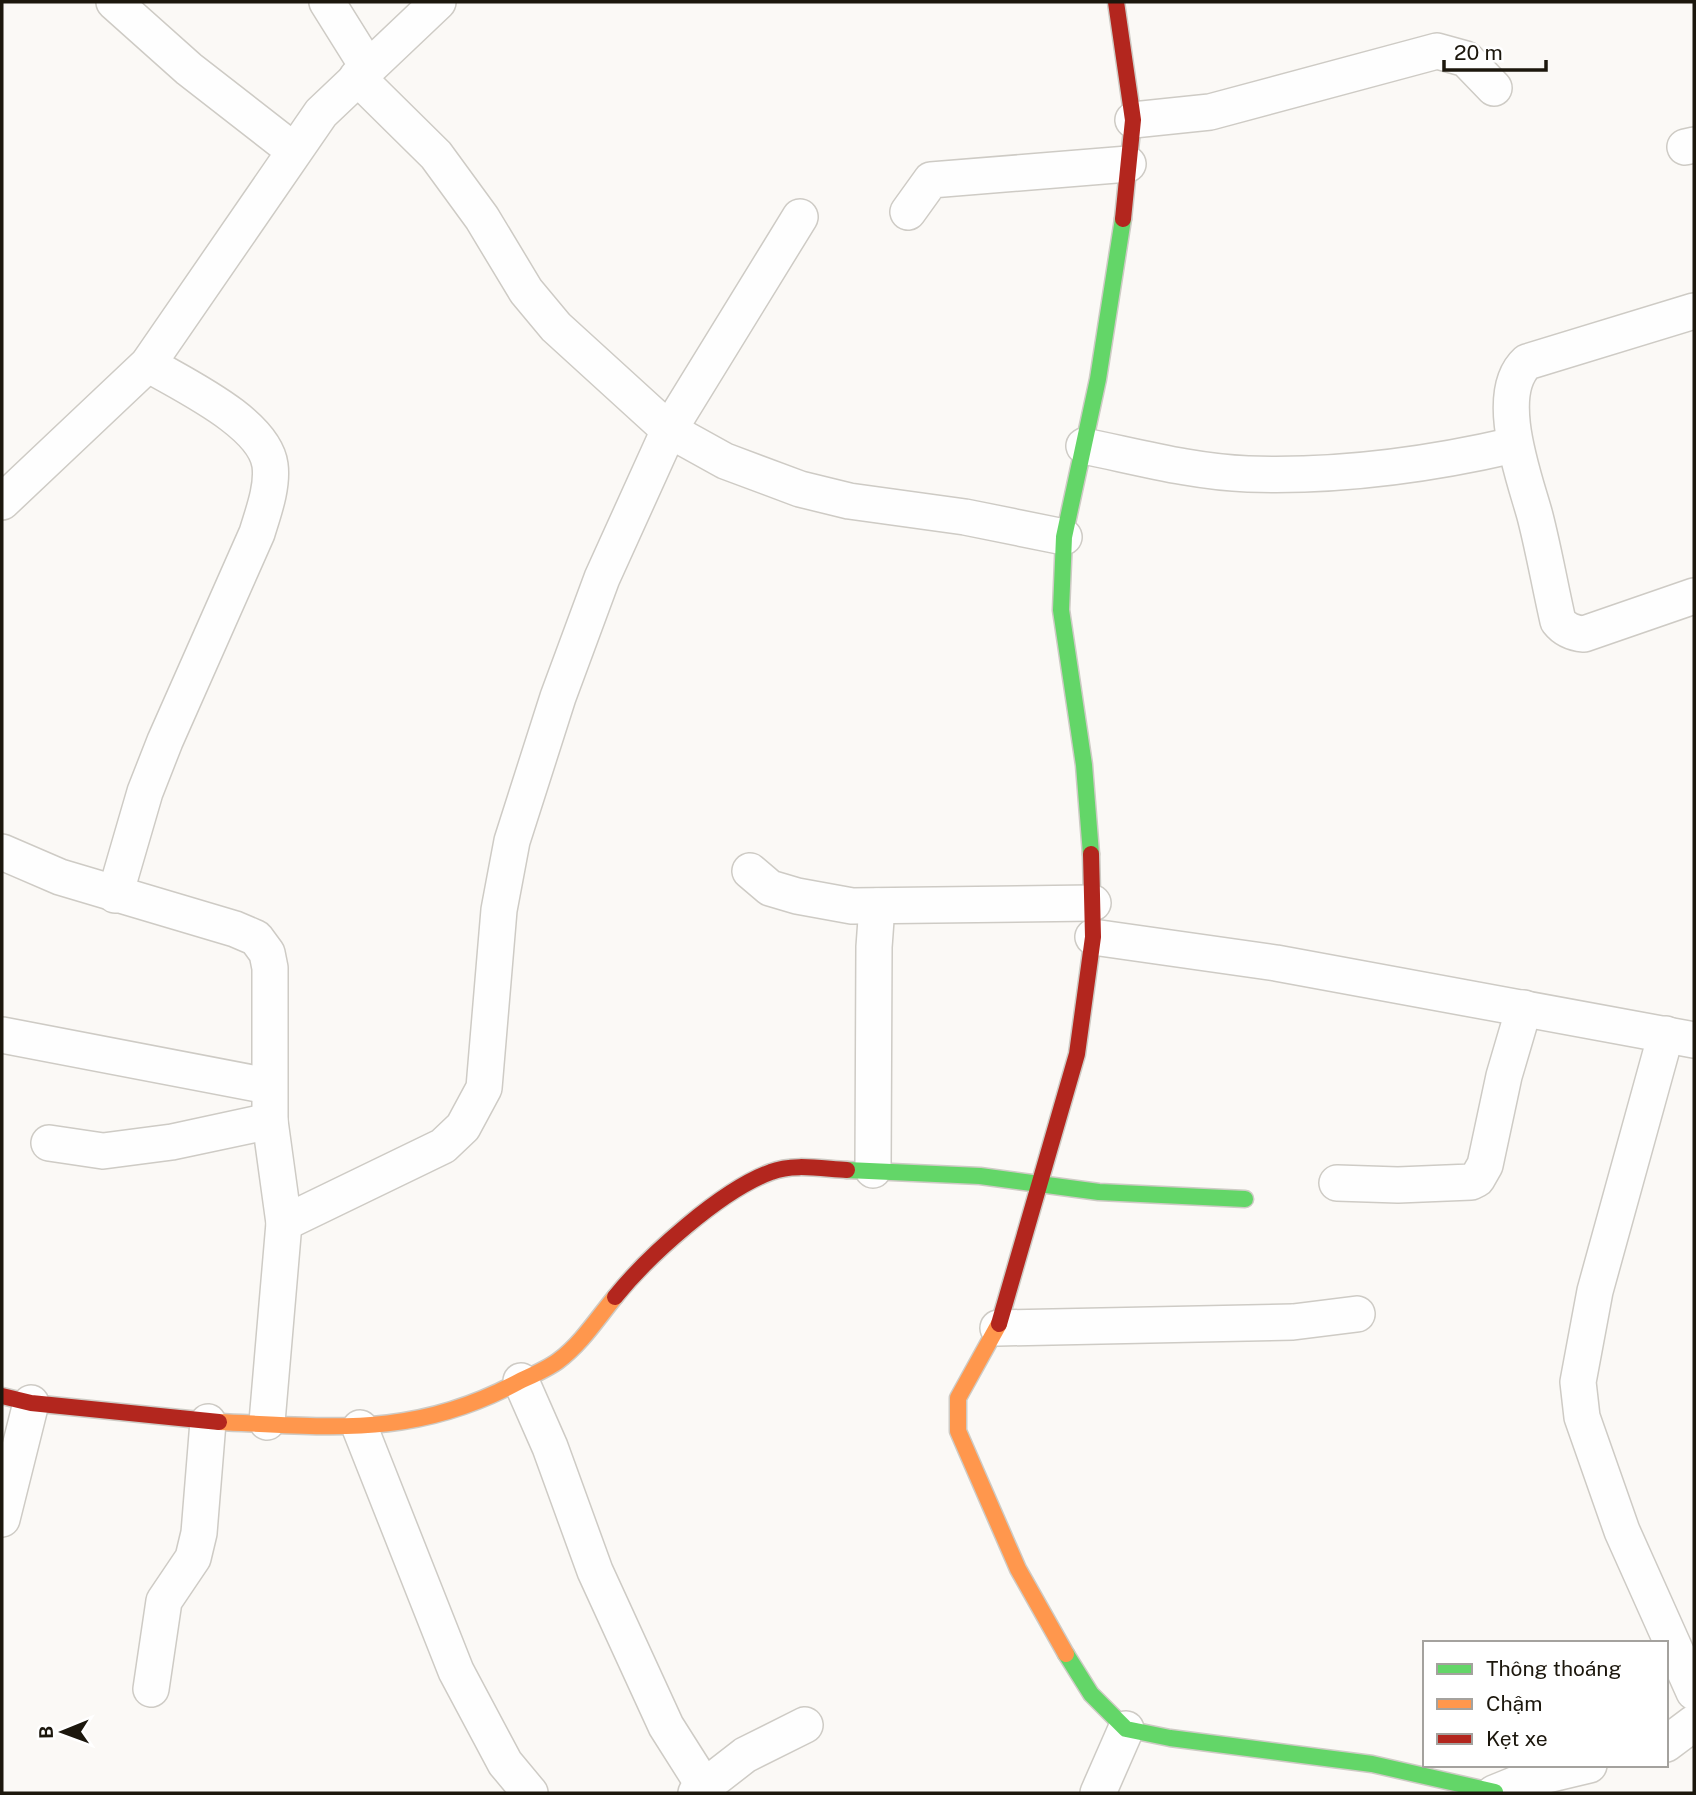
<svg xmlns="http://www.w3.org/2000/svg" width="1696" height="1795" viewBox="0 0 1696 1795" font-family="'Public Sans',sans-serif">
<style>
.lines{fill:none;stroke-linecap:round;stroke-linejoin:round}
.street-casing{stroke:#cecbc5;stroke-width:38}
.fast-casing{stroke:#cecbc5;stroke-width:19}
.slow-casing{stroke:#cecbc5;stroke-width:19}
.jam-casing{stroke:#cecbc5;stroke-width:19}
.street{stroke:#fefefe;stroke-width:35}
.fast{stroke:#63d668;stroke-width:16}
.slow{stroke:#ff974d;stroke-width:16}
.jam{stroke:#b3261e;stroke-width:16}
</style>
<rect width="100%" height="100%" fill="#fbf9f6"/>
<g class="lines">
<defs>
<g id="street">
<polyline points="114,2 189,69 293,150"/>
<polyline points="327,2 367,66"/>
<polyline points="357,77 436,155 482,218 526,291 556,327 669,430 725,461 800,489 849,501 965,517 1064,537"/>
<polyline points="1133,120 1210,112 1437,51 1466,59 1494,88"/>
<polyline points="1685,147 1694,145"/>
<polyline points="908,212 931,180 1128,164"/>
<path d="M 1694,311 L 1527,362 C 1492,394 1525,479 1535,516 C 1544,551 1550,586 1558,621 C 1565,630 1573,633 1584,634 L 1694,596"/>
<path d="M 1084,446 C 1138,457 1193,472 1248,474 C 1337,477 1428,465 1514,445"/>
<polyline points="2,502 148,364 321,113 438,2"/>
<polyline points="2,852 60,877 235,929 256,938 267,953 270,968 270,1121 284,1223 267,1422"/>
<polyline points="750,871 770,888 797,896 852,906 1093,903"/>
<path d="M 115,895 L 145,792 L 165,741 L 257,533 C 263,513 273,487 270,465 C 264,422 181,384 148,364"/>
<polyline points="1093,937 1276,963 1694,1040"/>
<polyline points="1666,1034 1595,1291 1578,1382 1582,1417 1622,1531 1694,1692"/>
<polyline points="2,1035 268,1086"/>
<polyline points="49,1143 103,1151 172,1142 270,1121"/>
<polyline points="873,1170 874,947 877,906"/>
<polyline points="1337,1183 1398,1185 1471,1182 1477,1179 1485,1165 1504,1076 1524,1008"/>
<polyline points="284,1223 443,1146 463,1127 484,1088 499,910 512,841 558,697 602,578 669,430 800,217"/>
<polyline points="998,1328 1293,1322 1357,1314"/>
<polyline points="521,1381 550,1447 595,1571 666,1726 704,1786"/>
<polyline points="360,1428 456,1671 505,1763 530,1793"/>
<polyline points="2,1519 31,1403"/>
<polyline points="151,1689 164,1601 193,1558 199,1533 208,1422"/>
<polyline points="1666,1744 1694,1723"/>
<polyline points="696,1793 745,1755 805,1725"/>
<polyline points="1098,1793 1126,1729"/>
<polyline points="1494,1793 1526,1780 1589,1765"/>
</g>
<g id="fast">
<polyline points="1091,854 1084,765 1061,610 1064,537 1098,379 1123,219"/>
<polyline points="847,1170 980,1176 1099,1192 1245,1199"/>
<polyline points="1066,1654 1091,1694 1126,1729 1170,1738 1372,1764 1495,1792"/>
</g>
<g id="slow">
<polyline points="999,1324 958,1398 958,1431 1018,1569 1066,1654"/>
<path d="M 219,1422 C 334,1427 415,1438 520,1381 C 533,1375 547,1369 558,1361 C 581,1344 597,1319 615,1297"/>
</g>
<g id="jam">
<polyline points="1116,2 1133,120 1123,219"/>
<path d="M 615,1297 C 648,1256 721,1190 771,1172 C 793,1163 824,1169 847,1170"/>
<polyline points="999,1324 1077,1054 1093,937 1091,854"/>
<polyline points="2,1396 31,1403 219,1422"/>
</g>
</defs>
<use href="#street" class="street-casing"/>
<use href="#fast" class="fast-casing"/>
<use href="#slow" class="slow-casing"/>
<use href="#jam" class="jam-casing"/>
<use href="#street" class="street"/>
<use href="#fast" class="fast"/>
<use href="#slow" class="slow"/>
<use href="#jam" class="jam"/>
</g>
<rect width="1696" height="1795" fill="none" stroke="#1c170d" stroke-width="7"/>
<rect x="1423" y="1641" width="245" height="126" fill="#ffffff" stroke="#a4a29e" stroke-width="2"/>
<rect x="1437" y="1664" width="35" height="10" fill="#63d668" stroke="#a4a29e" stroke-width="2"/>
<text x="1486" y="1676" font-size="21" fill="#1c170d">Thông thoáng</text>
<rect x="1437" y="1699" width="35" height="10" fill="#ff974d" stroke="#a4a29e" stroke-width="2"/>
<text x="1486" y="1711" font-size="21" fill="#1c170d">Chậm</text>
<rect x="1437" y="1734" width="35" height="10" fill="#b3261e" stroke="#a4a29e" stroke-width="2"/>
<text x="1486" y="1746" font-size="21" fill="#1c170d">Kẹt xe</text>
<g transform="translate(63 1732) rotate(269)" stroke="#ffffff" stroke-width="5" paint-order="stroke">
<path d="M0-5L12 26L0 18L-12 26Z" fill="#1c170d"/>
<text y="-10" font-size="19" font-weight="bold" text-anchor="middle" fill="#1c170d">B</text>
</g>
<path d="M1444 60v10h102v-10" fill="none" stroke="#1c170d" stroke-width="3.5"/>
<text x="1454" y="60" font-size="21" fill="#1c170d" stroke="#ffffff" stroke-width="5" paint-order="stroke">20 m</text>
</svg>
